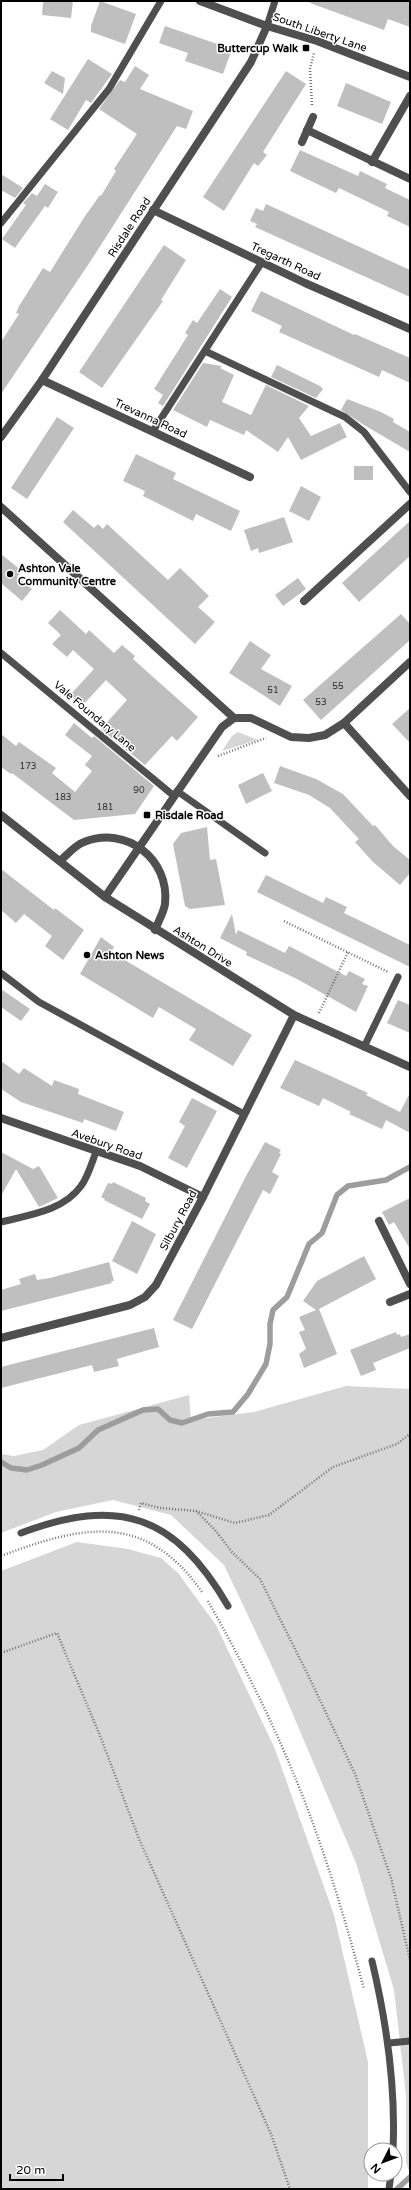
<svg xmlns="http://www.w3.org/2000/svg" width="411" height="2190" viewBox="0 0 411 2190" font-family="'Varela Round',sans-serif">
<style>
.green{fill:#d6d6d6}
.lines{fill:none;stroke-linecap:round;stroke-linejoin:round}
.stream{stroke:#9d9d9d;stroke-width:5.5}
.building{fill:#bfbfbf}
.path{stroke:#717171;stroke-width:2.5;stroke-dasharray:1 2;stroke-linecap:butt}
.lane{stroke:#4f4f4f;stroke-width:7}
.street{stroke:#4f4f4f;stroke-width:8}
.poi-dot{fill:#000;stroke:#fff;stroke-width:1.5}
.labels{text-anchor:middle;stroke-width:3;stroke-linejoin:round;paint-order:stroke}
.number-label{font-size:9px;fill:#303030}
.street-label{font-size:11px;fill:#000;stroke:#fff}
.poi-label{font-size:11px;font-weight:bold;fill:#000;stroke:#fff;text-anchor:start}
</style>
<rect width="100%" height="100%" fill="#fff"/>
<g class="green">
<polygon points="238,732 258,740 222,751 232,736"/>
<polygon points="346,1386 410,1389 410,2174 406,2162 406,2095 394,1990 356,1863 277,1677 224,1565 171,1515 113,1500 56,1512 1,1533 1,1454 14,1456 43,1450 79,1425 189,1395 191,1420 254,1412"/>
<polygon points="77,1542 128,1549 161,1558 178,1573 216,1625 275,1749 334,1915 368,2062 368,2189 1,2189 1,1571"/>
</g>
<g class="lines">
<g class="stream">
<polyline points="1,1462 11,1468 27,1470 42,1465 79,1448 98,1430 143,1410 158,1409 170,1420 182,1423 208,1414 233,1412 248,1394 266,1364 270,1344 270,1324 273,1310 287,1297 309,1244 322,1233 337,1195 348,1186 386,1180 410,1167"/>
<polyline points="397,2189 410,2177"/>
</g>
</g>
<g class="building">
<polygon points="43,1 73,1 71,18 42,15"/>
<polygon points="100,1 136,14 125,44 91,32 91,26"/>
<polygon points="310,1 410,1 410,27 388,19 384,30 310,3"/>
<polygon points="165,26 232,49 223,74 185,61 188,53 159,43"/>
<polygon points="88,59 112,74 91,103 86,100 68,130 50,119"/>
<polygon points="135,66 149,75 140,89 193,111 186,129 177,126 90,262 1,394 1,342 19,314 16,313 19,306 43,268 50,272 85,216 100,195 101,196 116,171 114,169 137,134 99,109 120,80 125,82"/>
<polygon points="52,71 65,78 63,94 44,83"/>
<polygon points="286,71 306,84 263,152 267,155 258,166 254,163 224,211 203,197"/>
<polygon points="346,83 391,102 382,124 337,106"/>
<polygon points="300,150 358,176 360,171 387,184 385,188 410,200 410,227 387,216 389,212 339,188 336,193 290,171"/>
<polygon points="1,174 23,188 15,198 1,190"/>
<polygon points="45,184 58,192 48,208 45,206 15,248 2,239 26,205 23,203 32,193 37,196"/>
<polygon points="266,204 410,270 410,297 255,227 257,224 250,221 256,208 263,211"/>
<polygon points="164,245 186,260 161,300 163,301 102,388 79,372"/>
<polygon points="220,289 232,297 163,406 158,403 163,395 154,389 188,335 185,333 193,320 197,323"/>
<polygon points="261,291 354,335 355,334 410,358 410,383 382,370 379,377 279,332 282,326 251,311"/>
<polygon points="203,363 222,366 220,368 234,375 222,402 251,415 266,385 309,406 299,418 311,436 340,423 347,437 301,460 288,437 278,452 246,430 244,435 210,420 207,427 173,410"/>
<polygon points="277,365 320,386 323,389 316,398 271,377"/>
<polygon points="347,399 381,412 394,419 393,422 410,432 410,452 364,425 341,410"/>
<polygon points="57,417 74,428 27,499 11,488"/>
<polygon points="136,454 176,473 173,479 240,511 231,531 196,514 193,521 143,496 145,491 123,481"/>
<rect x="354" y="466" width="19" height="14"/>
<polygon points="301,486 321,497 309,521 289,511"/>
<polygon points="73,510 94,528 98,524 103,529 107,524 168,580 180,568 209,596 198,607 215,622 195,644 63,522"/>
<polygon points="284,517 293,542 259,553 258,548 251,551 244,530"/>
<polygon points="410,521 410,556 359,602 342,583"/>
<polygon points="1,554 22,571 17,577 32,589 22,601 1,583"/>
<polygon points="298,578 306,589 283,606 275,595"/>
<polygon points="60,610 86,634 89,630 114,653 122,645 135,656 133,659 198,717 177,741 172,736 145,765 101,729 127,700 106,680 82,706 70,695 94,669 73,650 67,657 52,644 61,635 48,623"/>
<polygon points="401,614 410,624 410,640 321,720 303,700"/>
<polygon points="250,641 271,655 261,669 292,686 280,706 229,673"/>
<polygon points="410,708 410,743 392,724"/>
<polygon points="74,723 92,738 94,736 154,786 135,814 74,820 12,773 11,774 1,767 1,734 16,746 19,742 56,768 52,773 75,792 92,771 85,765 92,756 65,735"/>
<polygon points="280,766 316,779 343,794 373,826 375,825 393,846 410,860 410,873 400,885 372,861 355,842 359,839 330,808 309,795 274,783"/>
<polygon points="263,773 272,791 246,804 238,785"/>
<polygon points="207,827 210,860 216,859 225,905 190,909 185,906 173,844 181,833"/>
<polygon points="1,869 54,910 55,908 84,930 63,960 45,946 52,936 24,914 16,923 1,910"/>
<polygon points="266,875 323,903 326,897 347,907 344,913 410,945 410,967 257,892"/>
<polygon points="232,914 236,935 238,930 285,953 289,946 346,976 349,971 365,979 362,984 368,986 356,1012 297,979 246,955 247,952 220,938"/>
<polygon points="101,937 114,947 111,952 252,1035 233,1066 189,1040 196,1029 159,1007 153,1018 80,974"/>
<polygon points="1,989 30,1009 21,1021 1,1007"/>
<polygon points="398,1000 410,1005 410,1033 387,1023"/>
<polygon points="295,1060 368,1093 366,1095 400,1112 410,1093 410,1133 386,1120 382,1129 349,1114 351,1112 323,1098 319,1106 280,1088"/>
<polygon points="1,1061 19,1074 24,1068 52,1086 54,1080 79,1089 78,1094 124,1112 116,1131 84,1119 83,1123 21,1102 1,1089"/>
<polygon points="192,1098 217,1111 187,1168 168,1158 185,1126 179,1122"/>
<polygon points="265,1142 281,1150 279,1153 281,1154 272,1172 279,1176 270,1194 263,1190 192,1329 173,1320 246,1176"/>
<polygon points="1,1152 33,1169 39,1166 58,1198 39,1207 16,1169 1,1196"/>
<polygon points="113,1182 146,1198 145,1201 150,1204 142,1219 104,1200 105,1199 101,1197 108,1183 112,1184"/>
<polygon points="410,1198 410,1249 394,1222 389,1225 382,1212"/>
<polygon points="132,1221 156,1234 137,1274 112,1261"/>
<polygon points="364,1256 376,1279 319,1309 337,1354 304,1368 299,1354 306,1349 299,1332 305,1330 299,1317 316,1310 303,1301 317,1281"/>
<polygon points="109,1262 114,1281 111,1281 112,1283 1,1311 1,1290 21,1284 19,1279 35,1274 37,1280 50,1278"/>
<polygon points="154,1328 159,1347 117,1359 119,1366 94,1372 92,1365 1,1388 1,1367"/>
<polygon points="396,1332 397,1335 400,1334 401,1337 410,1334 410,1348 373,1363 376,1370 361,1376 350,1350"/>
</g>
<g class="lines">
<g class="path">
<polyline points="312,105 310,69 314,53"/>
<polyline points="218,756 266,738"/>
<polyline points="284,921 388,972"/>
<polyline points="319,1013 348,952"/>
<polyline points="139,1510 141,1503 160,1508 196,1511 235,1523 269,1515 333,1467 397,1444 410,1434"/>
<polyline points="196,1511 215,1530 232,1552 260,1579 309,1677 355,1774 391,1878 410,1960"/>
<path d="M 1,1556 C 83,1525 145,1511 202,1592"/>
<path d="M 208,1601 C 239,1656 268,1712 292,1770 C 322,1841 344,1915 364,1989"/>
<polyline points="1,1653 57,1633 101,1738 139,1839 271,2134 290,2189"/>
</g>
<g class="lane">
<polyline points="267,26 275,1"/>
<polyline points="1,223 109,89 161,1"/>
<polyline points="205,351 345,417 364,432 410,492"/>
<polyline points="153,431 262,262"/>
<polyline points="1,653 174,796"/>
<polyline points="177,791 265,853"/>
<polyline points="1,973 39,1002 244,1114"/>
<polyline points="364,1047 398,977"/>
<path d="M 1,1222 C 29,1215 63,1211 81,1186 C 88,1177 92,1162 96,1152"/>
<path d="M 21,1533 C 119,1496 175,1515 228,1606"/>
<path d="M 372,1961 C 387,2024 396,2085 393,2150"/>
<polyline points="389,2043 410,2041"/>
<polyline points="389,2189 391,2174"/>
</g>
<g class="street">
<polyline points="200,1 267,26 317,41 410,77"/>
<polyline points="307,130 410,179"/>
<polyline points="302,142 313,117"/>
<polyline points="372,162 410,96"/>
<polyline points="153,210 305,283 410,329"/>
<polyline points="42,380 250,477"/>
<polyline points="1,437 42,380 251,62 267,26"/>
<polyline points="1,507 234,718 251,718 291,737 309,738 325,735 344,723 410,662"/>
<polyline points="304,601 410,504"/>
<polyline points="344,723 410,796"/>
<polyline points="1,815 105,897 294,1015 410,1067"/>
<path d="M 60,861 C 67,855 75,845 84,842 C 126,825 170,859 165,904 C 164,912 158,922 155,930"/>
<polyline points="105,897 222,727 234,718"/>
<polyline points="1,1118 140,1166 203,1197"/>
<polyline points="379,1221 410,1284"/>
<polyline points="390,1302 410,1294"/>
<polyline points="1,1338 130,1305 145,1297 156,1285 203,1197 294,1015"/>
</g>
</g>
<g class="poi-dot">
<rect x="302" y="44" width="8" height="8" rx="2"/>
<circle cx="10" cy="574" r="4"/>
<rect x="143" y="811" width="8" height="8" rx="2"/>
<circle cx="87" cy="955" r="4"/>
</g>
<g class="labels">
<g class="number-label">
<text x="338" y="689">55</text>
<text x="273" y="693">51</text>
<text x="321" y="705">53</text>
<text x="28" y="769">173</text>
<text x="139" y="793">90</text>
<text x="63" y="800">183</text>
<text x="105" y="810">181</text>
</g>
<g class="street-label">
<text transform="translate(320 32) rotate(19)" y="4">South Liberty Lane</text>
<text transform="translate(129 227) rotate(-57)" y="4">Risdale Road</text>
<text transform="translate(286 261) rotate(25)" y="4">Tregarth Road</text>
<text transform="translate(151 418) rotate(25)" y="4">Trevanna Road</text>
<text transform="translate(95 716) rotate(40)" y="4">Vale Foundary Lane</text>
<text transform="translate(203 946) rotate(32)" y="4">Ashton Drive</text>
<text transform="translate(107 1144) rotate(19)" y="4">Avebury Road</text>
<text transform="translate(178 1220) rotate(-62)" y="4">Silbury Road</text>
</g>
<g class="poi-label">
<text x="298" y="52" text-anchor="end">Buttercup Walk</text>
<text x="18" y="572">Ashton Vale<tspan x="18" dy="13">Community Centre</tspan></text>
<text x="155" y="819">Risdale Road</text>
<text x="95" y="959">Ashton News</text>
</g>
</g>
<rect width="411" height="2190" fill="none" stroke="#000000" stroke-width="4"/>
<g transform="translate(383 2162) rotate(228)"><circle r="19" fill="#ffffff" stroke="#999999"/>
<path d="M0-3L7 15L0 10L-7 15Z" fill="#000000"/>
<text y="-6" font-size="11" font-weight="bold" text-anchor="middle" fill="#000000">N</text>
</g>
<path d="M10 2174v6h53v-6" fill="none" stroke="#000000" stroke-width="2"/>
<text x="16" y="2174" font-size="12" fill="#000000" stroke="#ffffff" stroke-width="3" paint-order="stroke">20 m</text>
</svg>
